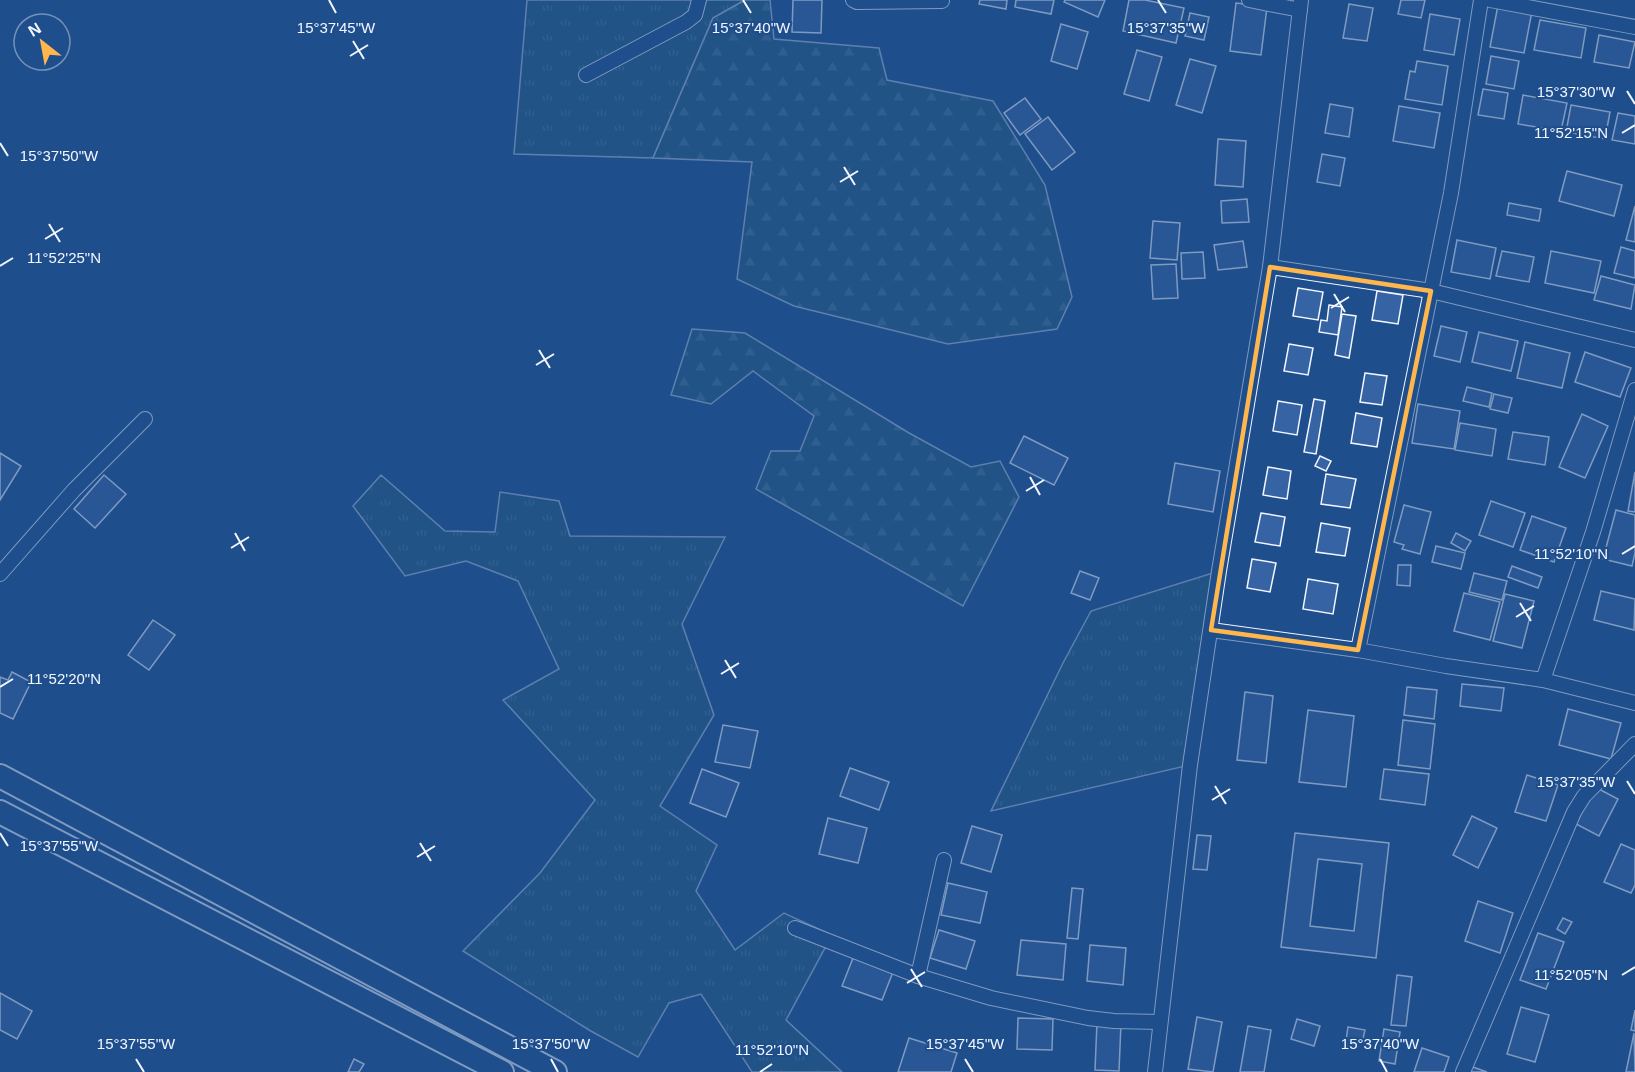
<svg xmlns="http://www.w3.org/2000/svg" width="1635" height="1072" viewBox="0 0 1635 1072" font-family="Helvetica,sans-serif">
<style>
.grass{fill:url(#grass-tufts);stroke:#a8bbd7;stroke-width:1.5}
.forest{fill:url(#forest-firs);stroke:#a8bbd7;stroke-width:1.5}
.building{fill:#3563a3;stroke:#f2f6ff;stroke-width:1.5;fill-rule:evenodd}
.lines{fill:none;stroke-linecap:round;stroke-linejoin:round}
.minor-casing{stroke:#f2f6ff;stroke-width:16}
.primary-casing{stroke:#f2f6ff;stroke-width:26}
.minor{stroke:#1f4e8c;stroke-width:14}
.primary{stroke:#1f4e8c;stroke-width:22}
.marked{fill:none;stroke:#ffb74d;stroke-width:4.5;stroke-linejoin:round}
.ticks{fill:none;stroke:#f2f6ff;stroke-width:2}
.ticks-label{font-size:15px;text-anchor:middle;fill:#f2f6ff;stroke:#1f4e8c;stroke-width:4.5;stroke-linejoin:round;paint-order:stroke}
</style>
<defs>
<pattern id="grass-tufts" width="24" height="20" patternUnits="userSpaceOnUse" patternTransform="scale(1.5)"><rect width="24" height="20" fill="#245a82"/><path d="M3 7l-1-3M5 7V3M7 7l1-3M15 17l-1-3M17 17v-4M19 17l1-3" fill="none" stroke="#447295"/></pattern>
<pattern id="forest-firs" width="22" height="20" patternUnits="userSpaceOnUse" patternTransform="scale(1.5)"><rect width="22" height="20" fill="#245a82"/><path d="M5 1l3.5 6h-7zM16 11l3.5 6h-7z" fill="#447295"/></pattern>
</defs>
<rect width="100%" height="100%" fill="#1f4e8c"/>
<g class="grass">
<polygon points="527,0 745,0 713,18 653,158 514,154"/>
<polygon points="381,475 445,531 495,532 500,492 559,501 570,536 725,537 682,624 714,715 660,806 717,845 696,891 735,950 784,913 832,935 786,1020 842,1072 752,1072 701,994 669,1003 638,1057 589,1030 463,951 540,873 595,800 503,700 559,669 518,581 466,561 405,576 353,506"/>
<polygon points="1219,571 1190,765 991,811 1063,663 1091,611"/>
</g>
<g class="forest">
<polygon points="745,0 770,0 774,39 879,48 887,80 993,101 1045,185 1072,297 1057,329 948,344 794,306 737,279 752,162 653,158 713,18"/>
<polygon points="692,329 745,333 909,433 971,467 1000,461 1019,497 963,606 756,489 771,451 800,451 814,416 753,371 711,404 671,395"/>
</g>
<g class="building">
<polygon points="793,0 822,0 821,33 792,32"/>
<polygon points="980,0 1007,0 1006,9 979,4"/>
<polygon points="1016,0 1054,0 1051,14 1015,7"/>
<polygon points="1065,0 1105,0 1098,17 1064,2"/>
<polygon points="1129,0 1145,0 1184,8 1176,43 1123,31"/>
<polygon points="1401,0 1425,0 1421,18 1398,14"/>
<polygon points="1236,3 1267,7 1261,55 1230,51"/>
<polygon points="1349,4 1373,8 1367,41 1343,38"/>
<polygon points="1498,5 1532,11 1524,53 1490,47"/>
<polygon points="1190,13 1209,17 1204,40 1185,36"/>
<polygon points="1430,14 1460,19 1454,55 1424,50"/>
<polygon points="1540,20 1586,28 1581,58 1534,50"/>
<polygon points="1061,24 1088,32 1077,69 1051,61"/>
<polygon points="1599,35 1635,42 1629,68 1594,62"/>
<polygon points="1137,50 1162,57 1149,101 1124,94"/>
<polygon points="1491,56 1519,61 1514,89 1486,84"/>
<polygon points="1190,59 1216,66 1202,113 1176,105"/>
<polygon points="1417,61 1448,66 1442,105 1405,99 1410,71 1415,72"/>
<polygon points="1483,89 1508,93 1504,119 1478,115"/>
<polygon points="1523,95 1567,103 1561,131 1518,124"/>
<polygon points="1025,98 1041,119 1020,135 1004,113"/>
<polygon points="1330,104 1353,108 1349,137 1325,133"/>
<polygon points="1571,105 1610,112 1605,139 1566,132"/>
<polygon points="1399,106 1440,113 1434,148 1393,141"/>
<polygon points="1618,113 1635,116 1635,144 1612,140"/>
<polygon points="1048,117 1075,152 1052,170 1025,134"/>
<polygon points="1218,139 1246,141 1243,187 1215,185"/>
<polygon points="1322,154 1345,158 1340,186 1317,182"/>
<polygon points="1567,171 1622,185 1614,216 1559,201"/>
<polygon points="1247,199 1249,222 1222,223 1221,201"/>
<polygon points="1509,203 1541,209 1539,221 1507,215"/>
<polygon points="1635,206 1635,242 1626,240"/>
<polygon points="1153,221 1180,223 1177,260 1150,258"/>
<polygon points="1457,240 1496,248 1490,279 1451,272"/>
<polygon points="1243,241 1247,267 1218,270 1214,245"/>
<polygon points="1621,247 1635,251 1635,278 1614,273"/>
<polygon points="1502,251 1534,257 1529,282 1496,276"/>
<polygon points="1551,251 1601,261 1594,293 1545,283"/>
<polygon points="1203,252 1205,278 1182,279 1181,253"/>
<polygon points="1176,264 1178,298 1153,299 1151,265"/>
<polygon points="1601,276 1635,285 1631,309 1594,300"/>
<polygon points="1298,288 1323,292 1318,320 1293,316"/>
<polygon points="1377,291 1403,295 1398,324 1372,320"/>
<polygon points="1329,305 1342,307 1338,335 1319,332 1321,320 1327,321"/>
<polygon points="1342,314 1356,316 1349,358 1335,355"/>
<polygon points="1441,326 1467,332 1460,362 1434,356"/>
<polygon points="1479,332 1518,341 1511,371 1472,362"/>
<polygon points="1525,342 1570,353 1562,388 1517,378"/>
<polygon points="1289,344 1313,348 1308,375 1284,371"/>
<polygon points="1585,352 1631,368 1620,397 1575,382"/>
<polygon points="1365,373 1387,376 1382,405 1360,402"/>
<polygon points="1467,387 1492,393 1489,407 1463,401"/>
<polygon points="1494,394 1512,398 1508,413 1490,409"/>
<polygon points="1314,399 1325,401 1316,454 1304,452"/>
<polygon points="1278,401 1302,405 1297,435 1273,431"/>
<polygon points="1418,404 1460,411 1454,449 1412,443"/>
<polygon points="1356,413 1382,418 1377,447 1351,443"/>
<polygon points="1582,414 1608,426 1585,478 1559,467"/>
<polygon points="1460,423 1496,429 1492,456 1455,450"/>
<polygon points="1513,432 1549,437 1545,465 1508,459"/>
<polygon points="1024,436 1068,458 1054,485 1010,463"/>
<polygon points="0,453 21,466 0,500"/>
<polygon points="1320,456 1331,461 1326,471 1315,466"/>
<polygon points="1175,463 1220,471 1213,512 1168,504"/>
<polygon points="1268,467 1291,471 1287,499 1263,495"/>
<polygon points="1635,472 1635,512 1628,511"/>
<polygon points="1326,474 1356,479 1350,508 1321,504"/>
<polygon points="104,475 126,494 95,528 74,509"/>
<polygon points="1491,501 1525,513 1513,547 1479,535"/>
<polygon points="1404,505 1431,512 1420,554 1402,549 1404,545 1394,542"/>
<polygon points="1616,510 1635,515 1635,553 1632,566 1603,559"/>
<polygon points="1261,513 1285,517 1280,546 1255,542"/>
<polygon points="1532,516 1566,528 1554,562 1520,550"/>
<polygon points="1321,523 1350,528 1345,556 1316,552"/>
<polygon points="1456,533 1471,541 1465,551 1451,543"/>
<polygon points="1436,546 1465,553 1461,569 1432,562"/>
<polygon points="1252,559 1276,563 1270,592 1247,588"/>
<polygon points="1398,565 1411,565 1410,586 1397,585"/>
<polygon points="1512,566 1542,577 1538,588 1508,577"/>
<polygon points="1080,571 1099,578 1090,600 1071,593"/>
<polygon points="1474,573 1507,581 1502,600 1469,592"/>
<polygon points="1308,579 1338,584 1333,614 1303,609"/>
<polygon points="1601,591 1635,599 1634,630 1594,620"/>
<polygon points="1464,593 1500,602 1490,640 1454,631"/>
<polygon points="1505,594 1534,601 1522,648 1493,641"/>
<polygon points="153,620 175,635 149,670 128,655"/>
<polygon points="12,672 31,682 13,719 0,713 0,677 8,680"/>
<polygon points="1462,684 1504,688 1501,711 1460,706"/>
<polygon points="1407,687 1437,690 1434,719 1404,715"/>
<polygon points="1245,692 1273,696 1266,763 1237,760"/>
<polygon points="1568,709 1621,723 1611,759 1559,745"/>
<polygon points="1308,710 1354,716 1346,787 1299,782"/>
<polygon points="1403,720 1435,724 1430,769 1398,765"/>
<polygon points="723,725 758,731 750,768 715,762"/>
<polygon points="850,768 889,782 879,810 840,796"/>
<polygon points="702,769 739,783 726,817 690,803"/>
<polygon points="1384,769 1429,774 1425,805 1380,799"/>
<polygon points="1527,775 1558,785 1546,821 1515,812"/>
<polygon points="1595,787 1618,799 1599,836 1576,824"/>
<polygon points="1472,816 1497,828 1478,868 1453,855"/>
<polygon points="828,818 867,828 858,863 819,854"/>
<polygon points="972,826 1002,835 991,872 961,863"/>
<path d="M 1295,833 L 1389,843 L 1376,958 L 1281,947 ZM 1318,859 L 1362,864 L 1354,931 L 1310,926 Z"/>
<polygon points="1197,835 1211,836 1207,870 1193,869"/>
<polygon points="1621,844 1635,850 1635,885 1631,893 1604,882"/>
<polygon points="948,883 987,892 980,923 941,915"/>
<polygon points="1072,888 1083,889 1078,939 1067,938"/>
<polygon points="1478,901 1513,913 1500,953 1465,941"/>
<polygon points="1563,918 1572,922 1565,934 1557,929"/>
<polygon points="939,930 975,941 966,969 930,958"/>
<polygon points="1538,933 1564,942 1546,989 1520,980"/>
<polygon points="1021,940 1066,944 1063,980 1017,975"/>
<polygon points="1090,945 1126,948 1123,985 1087,981"/>
<polygon points="853,958 893,972 882,1000 842,986"/>
<polygon points="1397,975 1412,977 1406,1026 1391,1025"/>
<polygon points="0,993 32,1011 17,1039 0,1030"/>
<polygon points="1521,1007 1549,1015 1535,1062 1507,1054"/>
<polygon points="1635,1010 1635,1031 1631,1030"/>
<polygon points="1197,1017 1222,1022 1213,1072 1188,1069"/>
<polygon points="1018,1018 1053,1019 1052,1050 1017,1049"/>
<polygon points="1297,1019 1320,1026 1314,1046 1291,1039"/>
<polygon points="1097,1022 1121,1023 1119,1071 1095,1070"/>
<polygon points="1248,1026 1271,1030 1264,1072 1240,1072"/>
<polygon points="1348,1027 1365,1030 1362,1043 1346,1040"/>
<polygon points="1384,1029 1400,1032 1395,1064 1379,1061"/>
<polygon points="1634,1033 1635,1072 1626,1072"/>
<polygon points="909,1038 957,1053 951,1072 898,1072"/>
<polygon points="1422,1048 1449,1057 1444,1072 1414,1072"/>
<polygon points="354,1059 364,1064 359,1072 348,1072"/>
<polygon points="1470,1066 1487,1072 1468,1072"/>
</g>
<g class="lines">
<defs>
<g id="minor">
<polyline points="853,0 857,2 942,1"/>
<polyline points="1249,0 1300,10"/>
<polyline points="1490,0 1635,27"/>
<polyline points="586,75 686,22 695,15 699,0"/>
<polyline points="1270,267 1431,291 1635,340"/>
<polyline points="0,574 74,490 145,419"/>
<polyline points="1211,630 1358,650 1446,666 1543,680 1635,703"/>
<polyline points="1358,650 1451,193 1481,0"/>
<polyline points="1543,680 1593,532 1635,390"/>
<polyline points="795,928 918,976 991,998 1088,1018 1114,1021 1160,1022"/>
<polyline points="918,976 944,860"/>
<polyline points="1155,1072 1190,765 1219,571 1270,267 1301,0"/>
<polyline points="1463,1072 1574,812 1584,796 1635,744"/>
</g>
<g id="primary">
<polyline points="0,776 555,1072"/>
<polyline points="0,812 502,1072"/>
</g>
</defs>
<use href="#minor" class="minor-casing"/>
<use href="#primary" class="primary-casing"/>
<use href="#minor" class="minor"/>
<use href="#primary" class="primary"/>
</g>
<path d="M0 0H1635V1072H0ZM 1270,267 L 1431,291 L 1358,650 L 1211,630 Z" fill="#1f4e8c" fill-opacity=".55" fill-rule="evenodd"/>
<path class="marked" d="M 1270,267 L 1431,291 L 1358,650 L 1211,630 Z"/>
<path class="ticks" d="M 329,0 L 336,13M 743,0 L 751,13M 1158,0 L 1166,13M 353,41 L 364,59M 350,56 L 368,45M 1627,91 L 1635,104M 1622,133 L 1635,125M 0,143 L 8,156M 844,167 L 855,185M 840,182 L 858,171M 49,224 L 60,242M 45,239 L 63,228M 0,266 L 13,258M 1334,294 L 1345,312M 1331,308 L 1349,297M 539,350 L 550,368M 536,365 L 554,354M 1030,477 L 1040,495M 1026,491 L 1044,480M 235,533 L 245,551M 231,548 L 249,537M 1622,554 L 1635,546M 1520,603 L 1531,621M 1516,617 L 1534,606M 725,660 L 736,678M 721,674 L 739,663M 0,687 L 13,679M 1627,781 L 1635,794M 1215,786 L 1226,804M 1212,800 L 1230,789M 0,833 L 8,846M 420,843 L 431,861M 417,857 L 435,846M 911,969 L 922,987M 1622,975 L 1635,967M 907,983 L 925,972M 136,1059 L 144,1072M 551,1059 L 558,1072M 965,1059 L 973,1072M 1380,1059 L 1387,1072M 760,1072 L 772,1064"/>
<g class="ticks-label">
<text x="1166" y="33">15°37'35"W</text>
<text x="336" y="33">15°37'45"W</text>
<text x="751" y="33">15°37'40"W</text>
<text x="1576" y="97">15°37'30"W</text>
<text x="1571" y="138">11°52'15"N</text>
<text x="59" y="161">15°37'50"W</text>
<text x="64" y="263">11°52'25"N</text>
<text x="1571" y="559">11°52'10"N</text>
<text x="64" y="684">11°52'20"N</text>
<text x="1576" y="787">15°37'35"W</text>
<text x="59" y="851">15°37'55"W</text>
<text x="1571" y="980">11°52'05"N</text>
<text x="136" y="1049">15°37'55"W</text>
<text x="551" y="1049">15°37'50"W</text>
<text x="965" y="1049">15°37'45"W</text>
<text x="1380" y="1049">15°37'40"W</text>
<text x="772" y="1055">11°52'10"N</text>
</g>
<g transform="translate(42 42) rotate(329)"><circle r="28" fill="#1f4e8c" stroke="#7391ba" stroke-width="1.5"/>
<path d="M0-4.5L10 22L0 15L-10 22Z" fill="#ffb74d"/>
<text y="-9" font-size="16" font-weight="bold" text-anchor="middle" fill="#f2f6ff">N</text>
</g>
</svg>
